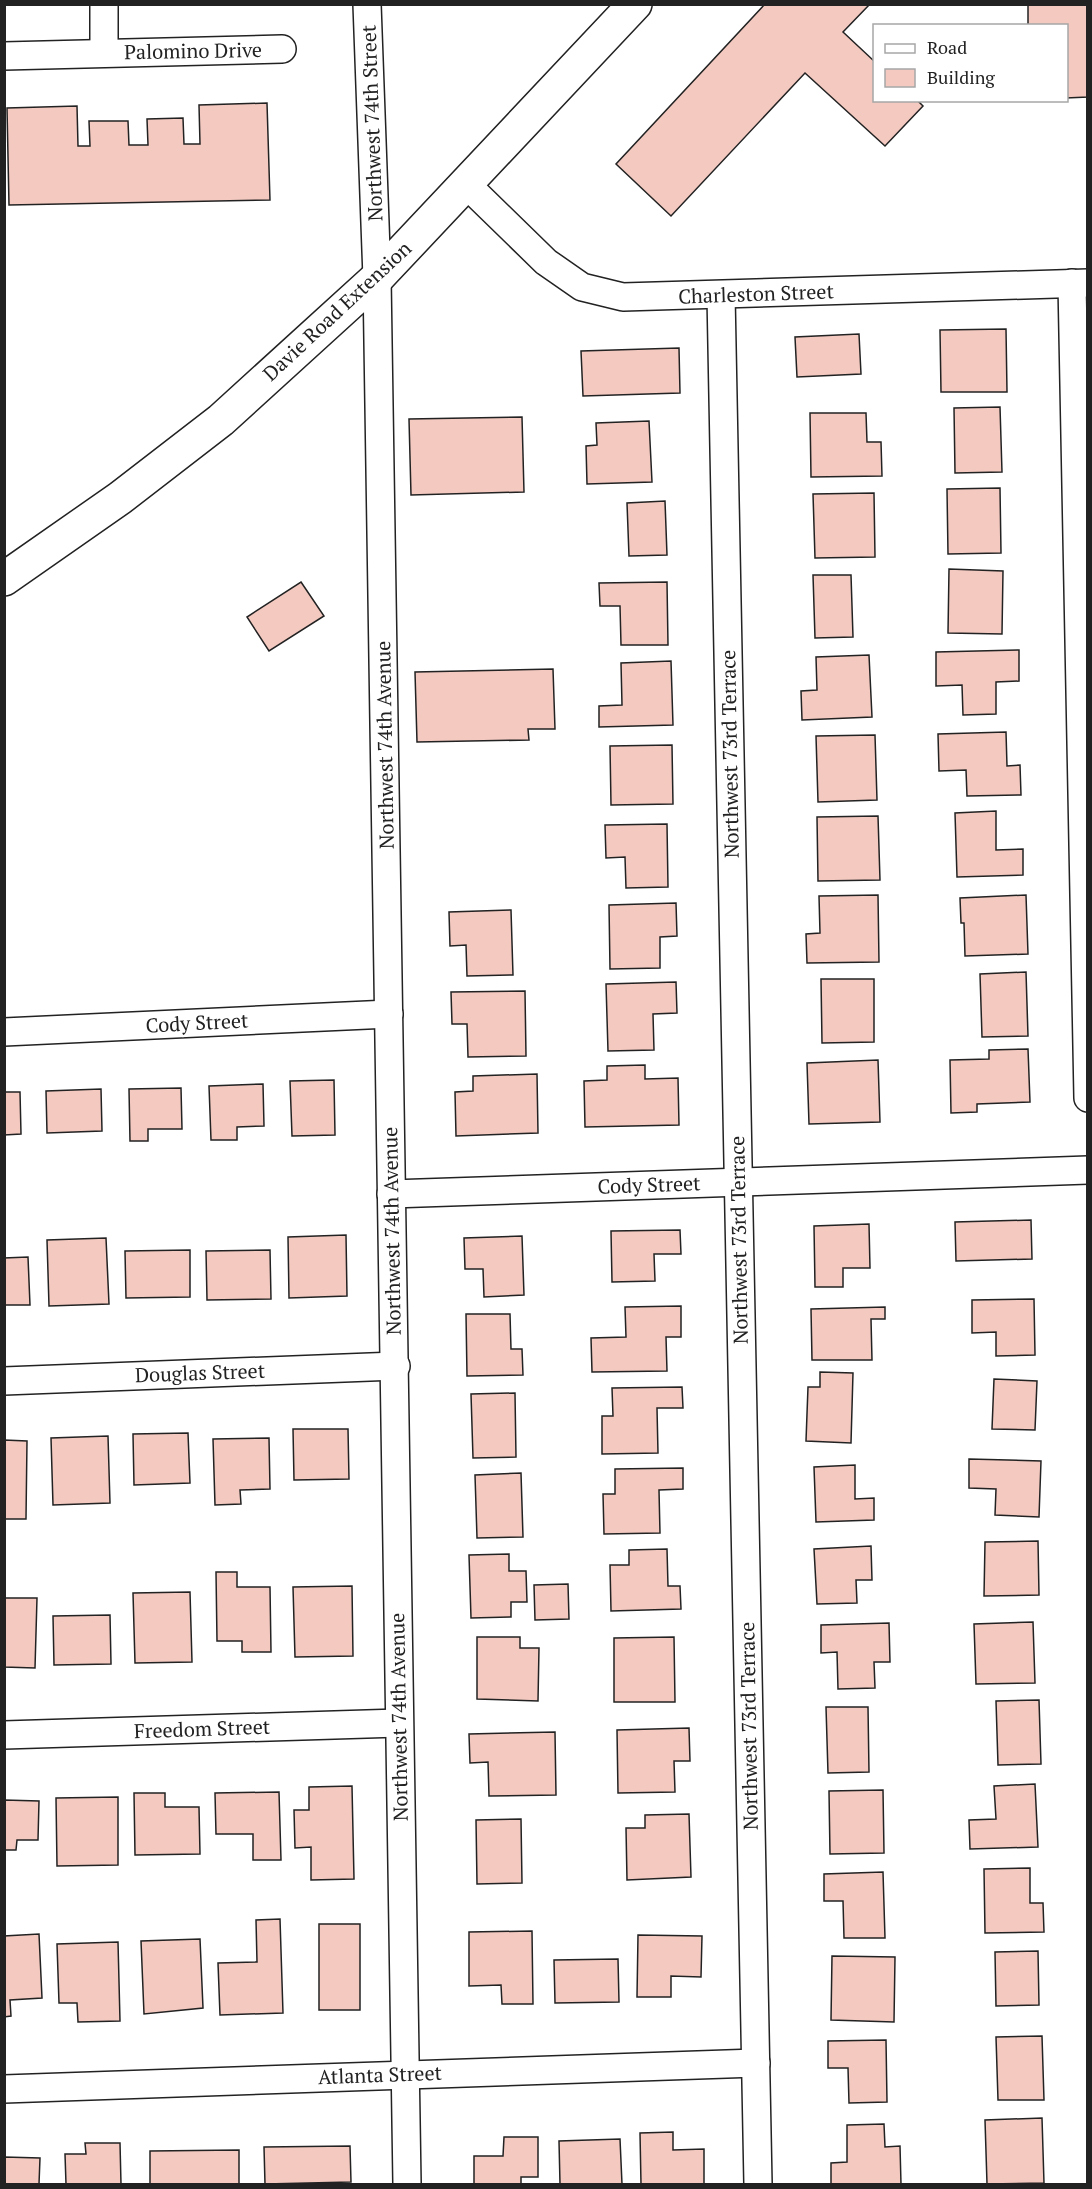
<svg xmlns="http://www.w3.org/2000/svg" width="1092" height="2189" viewBox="0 0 1092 2189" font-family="'PT Serif',serif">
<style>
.building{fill:#f3c9c0;stroke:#222;stroke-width:1.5}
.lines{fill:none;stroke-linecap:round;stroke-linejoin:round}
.minor-casing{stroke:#222;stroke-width:30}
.secondary-casing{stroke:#222;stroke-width:36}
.minor{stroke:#fff;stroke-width:27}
.secondary{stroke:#fff;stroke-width:33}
.labels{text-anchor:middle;stroke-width:4.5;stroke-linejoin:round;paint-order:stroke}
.street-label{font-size:20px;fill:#222;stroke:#fff}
</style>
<rect width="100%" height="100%" fill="#fff"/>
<g class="building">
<polygon points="765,4 870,4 843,32 874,61 874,100 917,100 923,106 885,146 805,73 671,216 616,164"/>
<polygon points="1028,4 1088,4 1088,97 1066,98 1066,26 1028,26"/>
<polygon points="267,103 270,200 9,205 7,108 77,106 78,146 90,146 89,121 128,121 129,145 148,145 147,119 183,118 184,144 200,144 199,105"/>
<polygon points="1006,329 1007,392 941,392 940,330"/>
<polygon points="859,334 861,374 797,377 795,337"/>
<polygon points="679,348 680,393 583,396 581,351"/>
<polygon points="1000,407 1002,472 955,473 954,408"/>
<polygon points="810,413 866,413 867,442 881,442 882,476 811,477"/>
<polygon points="522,417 524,492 411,495 409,419"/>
<polygon points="649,421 652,482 587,484 586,446 597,445 596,423"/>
<polygon points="1000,488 1001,553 948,554 947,489"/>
<polygon points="874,493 875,557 815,558 813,494"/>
<polygon points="665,501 667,555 629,556 627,503"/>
<polygon points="949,569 1003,571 1002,634 948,633"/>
<polygon points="813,575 851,575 853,637 815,638"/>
<polygon points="301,582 324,616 269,651 247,617"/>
<polygon points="667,582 668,645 621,645 620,606 600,606 599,583"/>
<polygon points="1019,650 1019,681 996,682 996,714 963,715 962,685 936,686 936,652"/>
<polygon points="869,655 872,717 802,720 801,691 817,690 816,657"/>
<polygon points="671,661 673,725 599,727 599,706 622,705 621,663"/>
<polygon points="553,669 555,729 528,729 529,740 417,742 415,672"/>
<polygon points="1006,732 1007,766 1020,765 1021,795 967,796 966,770 939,771 938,734"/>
<polygon points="875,735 877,800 818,802 816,736"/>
<polygon points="672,745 673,804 611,805 610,746"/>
<polygon points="996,811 996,850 1023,849 1023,875 957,877 955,813"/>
<polygon points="878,816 880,880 818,881 817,817"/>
<polygon points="667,824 668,887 626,888 625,857 606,858 605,825"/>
<polygon points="878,895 879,962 807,963 806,934 820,933 819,896"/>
<polygon points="1026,895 1028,954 965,956 964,923 961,923 960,898"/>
<polygon points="676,903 677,936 660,937 660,968 610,969 609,905"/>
<polygon points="511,910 513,975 467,976 466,945 450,946 449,912"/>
<polygon points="1026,972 1028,1036 982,1037 980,974"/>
<polygon points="821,979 874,979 874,1042 822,1043"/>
<polygon points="676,982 677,1013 653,1014 654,1050 608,1051 606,984"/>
<polygon points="525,991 526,1056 468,1057 467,1024 452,1024 451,992"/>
<polygon points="1028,1049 1030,1102 977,1104 977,1112 951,1113 950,1060 989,1059 989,1050"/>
<polygon points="878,1060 880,1122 809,1124 807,1063"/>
<polygon points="645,1065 645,1079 678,1078 679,1125 585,1127 584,1081 607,1080 607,1066"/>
<polygon points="537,1074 538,1133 456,1136 455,1092 473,1091 473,1076"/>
<polygon points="334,1080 335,1135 292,1136 290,1081"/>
<polygon points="263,1084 264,1126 237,1127 237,1140 211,1140 209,1086"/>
<polygon points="181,1088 182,1129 148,1129 148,1141 130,1141 129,1089"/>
<polygon points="101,1089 102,1131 47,1133 46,1091"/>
<polygon points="4,1092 20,1092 21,1134 4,1135"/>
<polygon points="1031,1220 1032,1259 956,1261 955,1222"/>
<polygon points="869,1224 870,1268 843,1268 843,1287 815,1287 814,1226"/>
<polygon points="680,1230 681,1254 654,1254 655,1281 612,1282 611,1231"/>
<polygon points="346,1235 347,1296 289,1298 288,1237"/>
<polygon points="522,1236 524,1295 484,1297 483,1269 465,1269 464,1238"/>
<polygon points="106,1238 109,1304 49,1306 47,1240"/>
<polygon points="190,1250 190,1297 126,1298 125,1251"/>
<polygon points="270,1250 271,1299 207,1300 206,1251"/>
<polygon points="28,1257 30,1305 4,1305 4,1258"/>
<polygon points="1034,1299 1035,1355 996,1356 996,1332 972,1333 972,1300"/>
<polygon points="681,1306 681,1337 666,1337 667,1371 592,1372 591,1338 626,1337 625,1307"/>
<polygon points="885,1307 885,1319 871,1319 872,1360 812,1360 811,1309"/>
<polygon points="466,1314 510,1314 511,1349 522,1349 523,1375 467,1376"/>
<polygon points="820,1372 853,1373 851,1443 806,1441 808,1387 820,1387"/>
<polygon points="994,1379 1037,1381 1035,1430 992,1429"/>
<polygon points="682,1387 683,1408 657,1408 658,1453 602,1454 602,1416 613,1416 612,1388"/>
<polygon points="515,1393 516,1457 473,1458 471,1394"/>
<polygon points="293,1429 348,1429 349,1479 294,1480"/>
<polygon points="188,1433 190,1483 134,1485 133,1434"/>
<polygon points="108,1436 110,1503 53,1505 51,1438"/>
<polygon points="269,1438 270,1489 240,1490 241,1504 215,1505 213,1439"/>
<polygon points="4,1440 27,1441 26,1519 4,1519"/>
<polygon points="969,1459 1041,1461 1039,1517 995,1515 996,1489 969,1488"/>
<polygon points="855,1465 855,1499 874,1498 874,1520 816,1522 814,1467"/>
<polygon points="683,1468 683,1489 659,1490 660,1533 604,1534 603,1494 615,1494 615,1469"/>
<polygon points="521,1473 523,1537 477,1538 475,1475"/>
<polygon points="1038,1541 1039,1595 984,1596 985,1542"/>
<polygon points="871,1546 872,1580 856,1580 857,1603 817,1604 814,1549"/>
<polygon points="667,1549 668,1586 680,1586 681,1609 611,1611 610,1565 629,1565 629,1550"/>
<polygon points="509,1554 509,1571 526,1571 527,1602 511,1602 511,1617 471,1618 469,1555"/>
<polygon points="216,1572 237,1572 237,1587 270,1587 271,1652 242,1652 242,1641 217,1641"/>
<polygon points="568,1584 569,1619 535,1620 534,1585"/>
<polygon points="352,1586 353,1656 295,1657 293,1587"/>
<polygon points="190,1592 192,1662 135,1663 133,1593"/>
<polygon points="4,1598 37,1598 35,1668 4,1667"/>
<polygon points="110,1615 111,1664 54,1665 53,1616"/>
<polygon points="1033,1622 1035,1683 976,1684 974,1624"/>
<polygon points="889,1623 890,1662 874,1662 875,1688 838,1689 837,1652 821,1653 821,1625"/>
<polygon points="477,1637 520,1637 520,1648 539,1648 538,1701 477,1699"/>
<polygon points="674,1637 675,1702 614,1702 614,1638"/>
<polygon points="1039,1700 1041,1764 998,1765 996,1701"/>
<polygon points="826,1707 868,1707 869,1772 828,1773"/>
<polygon points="689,1728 690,1761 674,1761 675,1792 618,1793 617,1730"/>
<polygon points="555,1732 556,1795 489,1796 488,1762 470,1763 469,1734"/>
<polygon points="1035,1784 1038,1847 970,1849 969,1820 996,1819 994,1786"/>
<polygon points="352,1786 354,1879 311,1880 311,1847 295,1848 294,1810 309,1810 309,1787"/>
<polygon points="883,1790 884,1853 830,1854 829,1791"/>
<polygon points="279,1792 281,1860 253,1860 253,1834 216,1834 215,1793"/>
<polygon points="134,1793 165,1793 165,1807 199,1807 200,1854 135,1855"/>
<polygon points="118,1797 118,1865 57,1866 56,1798"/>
<polygon points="4,1800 39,1801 38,1840 17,1840 16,1850 4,1850"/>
<polygon points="689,1814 691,1877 627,1880 626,1828 645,1828 645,1815"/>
<polygon points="521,1819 522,1883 477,1884 476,1820"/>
<polygon points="1030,1868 1030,1903 1043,1903 1044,1932 985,1933 984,1869"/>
<polygon points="883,1872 885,1938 844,1938 843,1901 824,1901 824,1874"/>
<polygon points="280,1919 283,2013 220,2015 218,1963 257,1962 256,1920"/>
<rect x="319" y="1924" width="41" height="86"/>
<polygon points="532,1931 533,2004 502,2004 501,1985 469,1986 469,1932"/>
<polygon points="39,1934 42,1998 10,2000 11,2016 4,2017 4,1936"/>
<polygon points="638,1935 702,1936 701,1977 671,1976 671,1997 637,1997"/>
<polygon points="200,1939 203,2008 144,2014 141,1941"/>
<polygon points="118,1942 120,2021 78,2022 77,2003 59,2003 57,1944"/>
<polygon points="1038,1951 1039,2005 996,2006 995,1952"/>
<polygon points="832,1956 895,1957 894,2022 831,2020"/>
<polygon points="618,1959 619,2002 555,2003 554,1960"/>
<polygon points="1042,2036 1044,2100 998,2100 996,2037"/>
<polygon points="886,2040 887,2102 849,2103 848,2068 828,2068 828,2041"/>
<polygon points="1042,2118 1044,2183 987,2184 985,2120"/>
<polygon points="884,2124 885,2147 900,2146 901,2184 831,2184 831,2163 847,2162 847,2125"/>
<polygon points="673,2132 673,2150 704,2149 704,2184 641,2184 640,2133"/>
<polygon points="504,2137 538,2137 538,2177 521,2177 521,2184 474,2184 474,2156 503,2156"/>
<polygon points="620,2139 622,2184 560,2184 559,2141"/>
<polygon points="85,2143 120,2143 121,2184 66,2184 65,2154 86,2154"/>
<polygon points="350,2146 351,2182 265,2184 264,2147"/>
<polygon points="239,2150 239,2184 150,2184 150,2151"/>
<polygon points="4,2157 40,2158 39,2184 4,2184"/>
</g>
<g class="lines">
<defs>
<g id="minor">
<polyline points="104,4 104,53"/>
<polyline points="367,4 377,278 407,2184"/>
<polyline points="4,56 282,49"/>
<polyline points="466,184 546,262 582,287 623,297 1088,283"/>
<polyline points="1072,283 1088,1098"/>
<polyline points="721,295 758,2184"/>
<polyline points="4,1032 389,1014"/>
<polyline points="391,1194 1088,1170"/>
<polyline points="4,1381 396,1366"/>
<polyline points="4,1735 399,1723"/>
<polyline points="4,2089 756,2063"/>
</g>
<polyline id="secondary" points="4,579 120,498 221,420 377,278 635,4"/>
</defs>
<use href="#minor" class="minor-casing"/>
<use href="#secondary" class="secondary-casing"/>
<use href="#minor" class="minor"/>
<use href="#secondary" class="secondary"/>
</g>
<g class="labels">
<g class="street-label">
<text transform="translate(193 51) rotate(-1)" y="7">Palomino Drive</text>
<text transform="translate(372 123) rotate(-92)" y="7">Northwest 74th Street</text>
<text transform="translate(756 294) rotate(-2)" y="7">Charleston Street</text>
<text transform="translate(337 311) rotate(-43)" y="7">Davie Road Extension</text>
<text transform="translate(385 745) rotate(-91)" y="7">Northwest 74th Avenue</text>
<text transform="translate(730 754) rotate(-91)" y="7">Northwest 73rd Terrace</text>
<text transform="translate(197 1023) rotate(-3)" y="7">Cody Street</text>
<text transform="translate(649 1185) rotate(-2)" y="7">Cody Street</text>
<text transform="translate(392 1231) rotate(-91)" y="7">Northwest 74th Avenue</text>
<text transform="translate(739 1240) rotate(-91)" y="7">Northwest 73rd Terrace</text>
<text transform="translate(200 1373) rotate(-2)" y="7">Douglas Street</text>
<text transform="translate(399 1717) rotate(-91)" y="7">Northwest 74th Avenue</text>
<text transform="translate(749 1726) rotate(-91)" y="7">Northwest 73rd Terrace</text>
<text transform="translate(202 1729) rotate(-2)" y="7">Freedom Street</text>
<text transform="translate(380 2075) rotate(-2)" y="7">Atlanta Street</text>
</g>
</g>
<rect width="1092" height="2189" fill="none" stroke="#222222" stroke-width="12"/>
<rect x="873" y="24" width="195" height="78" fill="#ffffff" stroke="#a7a7a7" stroke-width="1.5"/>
<rect x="885" y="44" width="30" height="9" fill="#ffffff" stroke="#a7a7a7" stroke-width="1.5"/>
<text x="927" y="54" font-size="18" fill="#222222">Road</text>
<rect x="885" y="69" width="30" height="18" fill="#f3c9c0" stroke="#a7a7a7" stroke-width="1.5"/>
<text x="927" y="84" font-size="18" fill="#222222">Building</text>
</svg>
